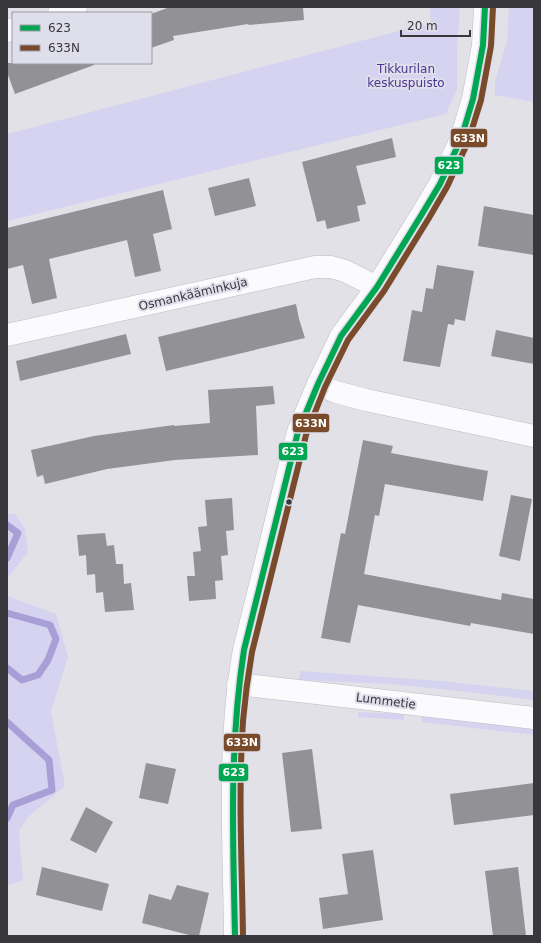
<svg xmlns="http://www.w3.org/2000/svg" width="541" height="943" viewBox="0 0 541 943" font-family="'DejaVu Sans',sans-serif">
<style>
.green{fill:#d6d3f1}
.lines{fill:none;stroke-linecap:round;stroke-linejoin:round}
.stream{stroke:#a89fd7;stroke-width:7}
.building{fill:#919196}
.street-casing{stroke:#bdbdc2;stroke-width:23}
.secondary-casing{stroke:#bdbdc2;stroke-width:23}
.street{stroke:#fbfafc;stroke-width:22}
.secondary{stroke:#fbfafc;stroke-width:22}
.bus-1-casing{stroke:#dfdeeb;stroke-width:9}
.bus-2-casing{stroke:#dfdeeb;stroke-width:9}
.bus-1{stroke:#00a651;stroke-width:6}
.bus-2{stroke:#7a4b2a;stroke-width:6}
.bus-dot{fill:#37373c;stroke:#dfdeeb;stroke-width:1.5}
.labels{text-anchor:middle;stroke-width:4;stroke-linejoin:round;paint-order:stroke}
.park-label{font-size:12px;fill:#4c3691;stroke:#dfdeeb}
.street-label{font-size:12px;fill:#37373c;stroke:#dfdeeb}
.line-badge{stroke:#dfdeeb;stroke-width:1.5}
.badge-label{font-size:11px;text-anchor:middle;font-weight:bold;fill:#fff}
</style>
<rect width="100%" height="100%" fill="#e2e1e8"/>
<g class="green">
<polygon points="430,7 460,7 457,50 457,89 446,114 7,221 7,134 410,28 424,26 431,21"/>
<polygon points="509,7 534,7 534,102 495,95 495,81 507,41"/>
<polygon points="7,513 15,514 25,528 28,552 7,579"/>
<polygon points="7,596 56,614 68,657 51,711 65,786 28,817 19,831 23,880 7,886"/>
<polygon points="300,671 441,681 523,690 534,691 534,700 468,692 390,684 299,680"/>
<polygon points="358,712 404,714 404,720 358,717"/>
<polygon points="422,716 534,728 534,735 422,722"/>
</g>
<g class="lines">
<g class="stream">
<polyline points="7,525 18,533 7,558"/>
<polyline points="7,613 50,625 56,639 48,660 38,675 22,680 7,668"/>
<polyline points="7,722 49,760 52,790 13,805 7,818"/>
</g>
</g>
<g class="building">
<polygon points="170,7 303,7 304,20 249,25 248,24 173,36 174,40 151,48 151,14"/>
<polygon points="7,63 94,63 94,65 15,94 7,72"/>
<polygon points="392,138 396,157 356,166 366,204 357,206 360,221 327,229 325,220 317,222 302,162"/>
<polygon points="249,178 256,206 215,216 208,188"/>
<polygon points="163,190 172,229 153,234 161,271 135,277 127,240 49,259 57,298 32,304 23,265 7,269 7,228"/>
<polygon points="484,206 534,215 534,255 478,246"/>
<polygon points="437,265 474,271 465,321 455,319 454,325 448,324 440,367 403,361 412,310 422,312 426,288 433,289"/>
<polygon points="296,304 299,319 305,338 166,371 158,337"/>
<polygon points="496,330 534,338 534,364 491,356"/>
<polygon points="126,334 131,354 20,381 16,361"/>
<polygon points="273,386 275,404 256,406 258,455 175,460 107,469 45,484 43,475 37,477 31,450 94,436 174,425 174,426 210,423 208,390"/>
<polygon points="363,440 393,446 391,453 488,471 483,501 385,484 379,516 375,515 364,574 501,600 502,593 534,599 534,634 471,623 470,626 358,605 350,643 321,638 341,533 345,534"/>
<polygon points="511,495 532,499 520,561 499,556"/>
<polygon points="232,498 234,530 226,531 228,555 221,556 223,580 215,581 216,599 189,601 187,576 195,576 193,552 201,551 198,527 207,526 205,500"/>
<polygon points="105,533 107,546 114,545 116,564 123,564 124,584 131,583 134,610 105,612 103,592 96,593 95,574 87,575 86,555 79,556 77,535"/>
<polygon points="312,749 322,829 291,832 282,753"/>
<polygon points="146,763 176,769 168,804 139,798"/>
<polygon points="534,783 534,815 454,825 450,794"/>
<polygon points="86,807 113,822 96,853 70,840"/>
<polygon points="373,850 383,920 323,929 319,898 348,894 342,854"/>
<polygon points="42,867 109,884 102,911 36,895"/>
<polygon points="518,867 526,936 493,936 485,871"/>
<polygon points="177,885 209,893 199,936 193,936 142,923 149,894 171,900"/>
</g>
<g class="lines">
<defs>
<g id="street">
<polyline points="59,13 76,7"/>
<polyline points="7,31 13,29"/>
<polyline points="7,335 315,267 331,267 345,271 377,287"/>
<polyline points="318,384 336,392 366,400 534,436"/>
<polyline points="238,684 534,718"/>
</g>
<path id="secondary" d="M 235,936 C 234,841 227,744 244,650 L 298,432 L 318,384 L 341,336 L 377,287 L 422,214 L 440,184 L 461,139 L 473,99 L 483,45 L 485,7"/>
</defs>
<use href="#street" class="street-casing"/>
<use href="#secondary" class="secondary-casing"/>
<use href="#street" class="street"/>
<use href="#secondary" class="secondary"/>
<defs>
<path id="bus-1" d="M 235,936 C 233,839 229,747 244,650 L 298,432 L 318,384 L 341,336 L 377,287 L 422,214 L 440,184 L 461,139 L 473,99 L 483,45 L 485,7"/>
<path id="bus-2" d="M 243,936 C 242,865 238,793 243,721 C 245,698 248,675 252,652 L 306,435 L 325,387 L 348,340 L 384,291 L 429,218 L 447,187 L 468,142 L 481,100 L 491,46 L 493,7"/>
</defs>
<use href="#bus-1" class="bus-1-casing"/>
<use href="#bus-2" class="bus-2-casing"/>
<use href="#bus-1" class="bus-1"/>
<use href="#bus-2" class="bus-2"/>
</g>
<circle class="bus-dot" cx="289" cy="502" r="3.5"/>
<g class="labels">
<g class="park-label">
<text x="406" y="73">Tikkurilan<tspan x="406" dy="14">keskuspuisto</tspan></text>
</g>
<g class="street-label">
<text transform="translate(193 294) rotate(-13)" y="4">Osmankääminkuja</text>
<text transform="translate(386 701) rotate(7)" y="4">Lummetie</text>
</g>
</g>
<g class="line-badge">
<rect x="450" y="128" width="38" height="20" rx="4" fill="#7a4b2a"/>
<rect x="434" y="156" width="30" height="19" rx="4" fill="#00a651"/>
<rect x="292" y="413" width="38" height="20" rx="4" fill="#7a4b2a"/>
<rect x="278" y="442" width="30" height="19" rx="4" fill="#00a651"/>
<rect x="223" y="733" width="38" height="19" rx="4" fill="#7a4b2a"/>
<rect x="218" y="763" width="31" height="19" rx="4" fill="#00a651"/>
</g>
<g class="badge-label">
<text x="469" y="142">633N</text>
<text x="449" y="169">623</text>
<text x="311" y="427">633N</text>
<text x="293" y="455">623</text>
<text x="242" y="746">633N</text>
<text x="234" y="776">623</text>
</g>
<rect width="541" height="943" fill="none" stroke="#37373c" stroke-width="16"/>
<rect x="12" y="12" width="140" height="52" fill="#dfdeeb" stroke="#9c9ba5"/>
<rect x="20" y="25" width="20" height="6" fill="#00a651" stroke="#9c9ba5"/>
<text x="48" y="32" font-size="12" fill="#37373c">623</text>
<rect x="20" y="45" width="20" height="6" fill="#7a4b2a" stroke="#9c9ba5"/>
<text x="48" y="52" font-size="12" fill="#37373c">633N</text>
<path d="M401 30v6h69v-6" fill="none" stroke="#37373c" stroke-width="2"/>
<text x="407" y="30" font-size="12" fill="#37373c" stroke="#dfdeeb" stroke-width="3" paint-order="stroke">20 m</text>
</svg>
